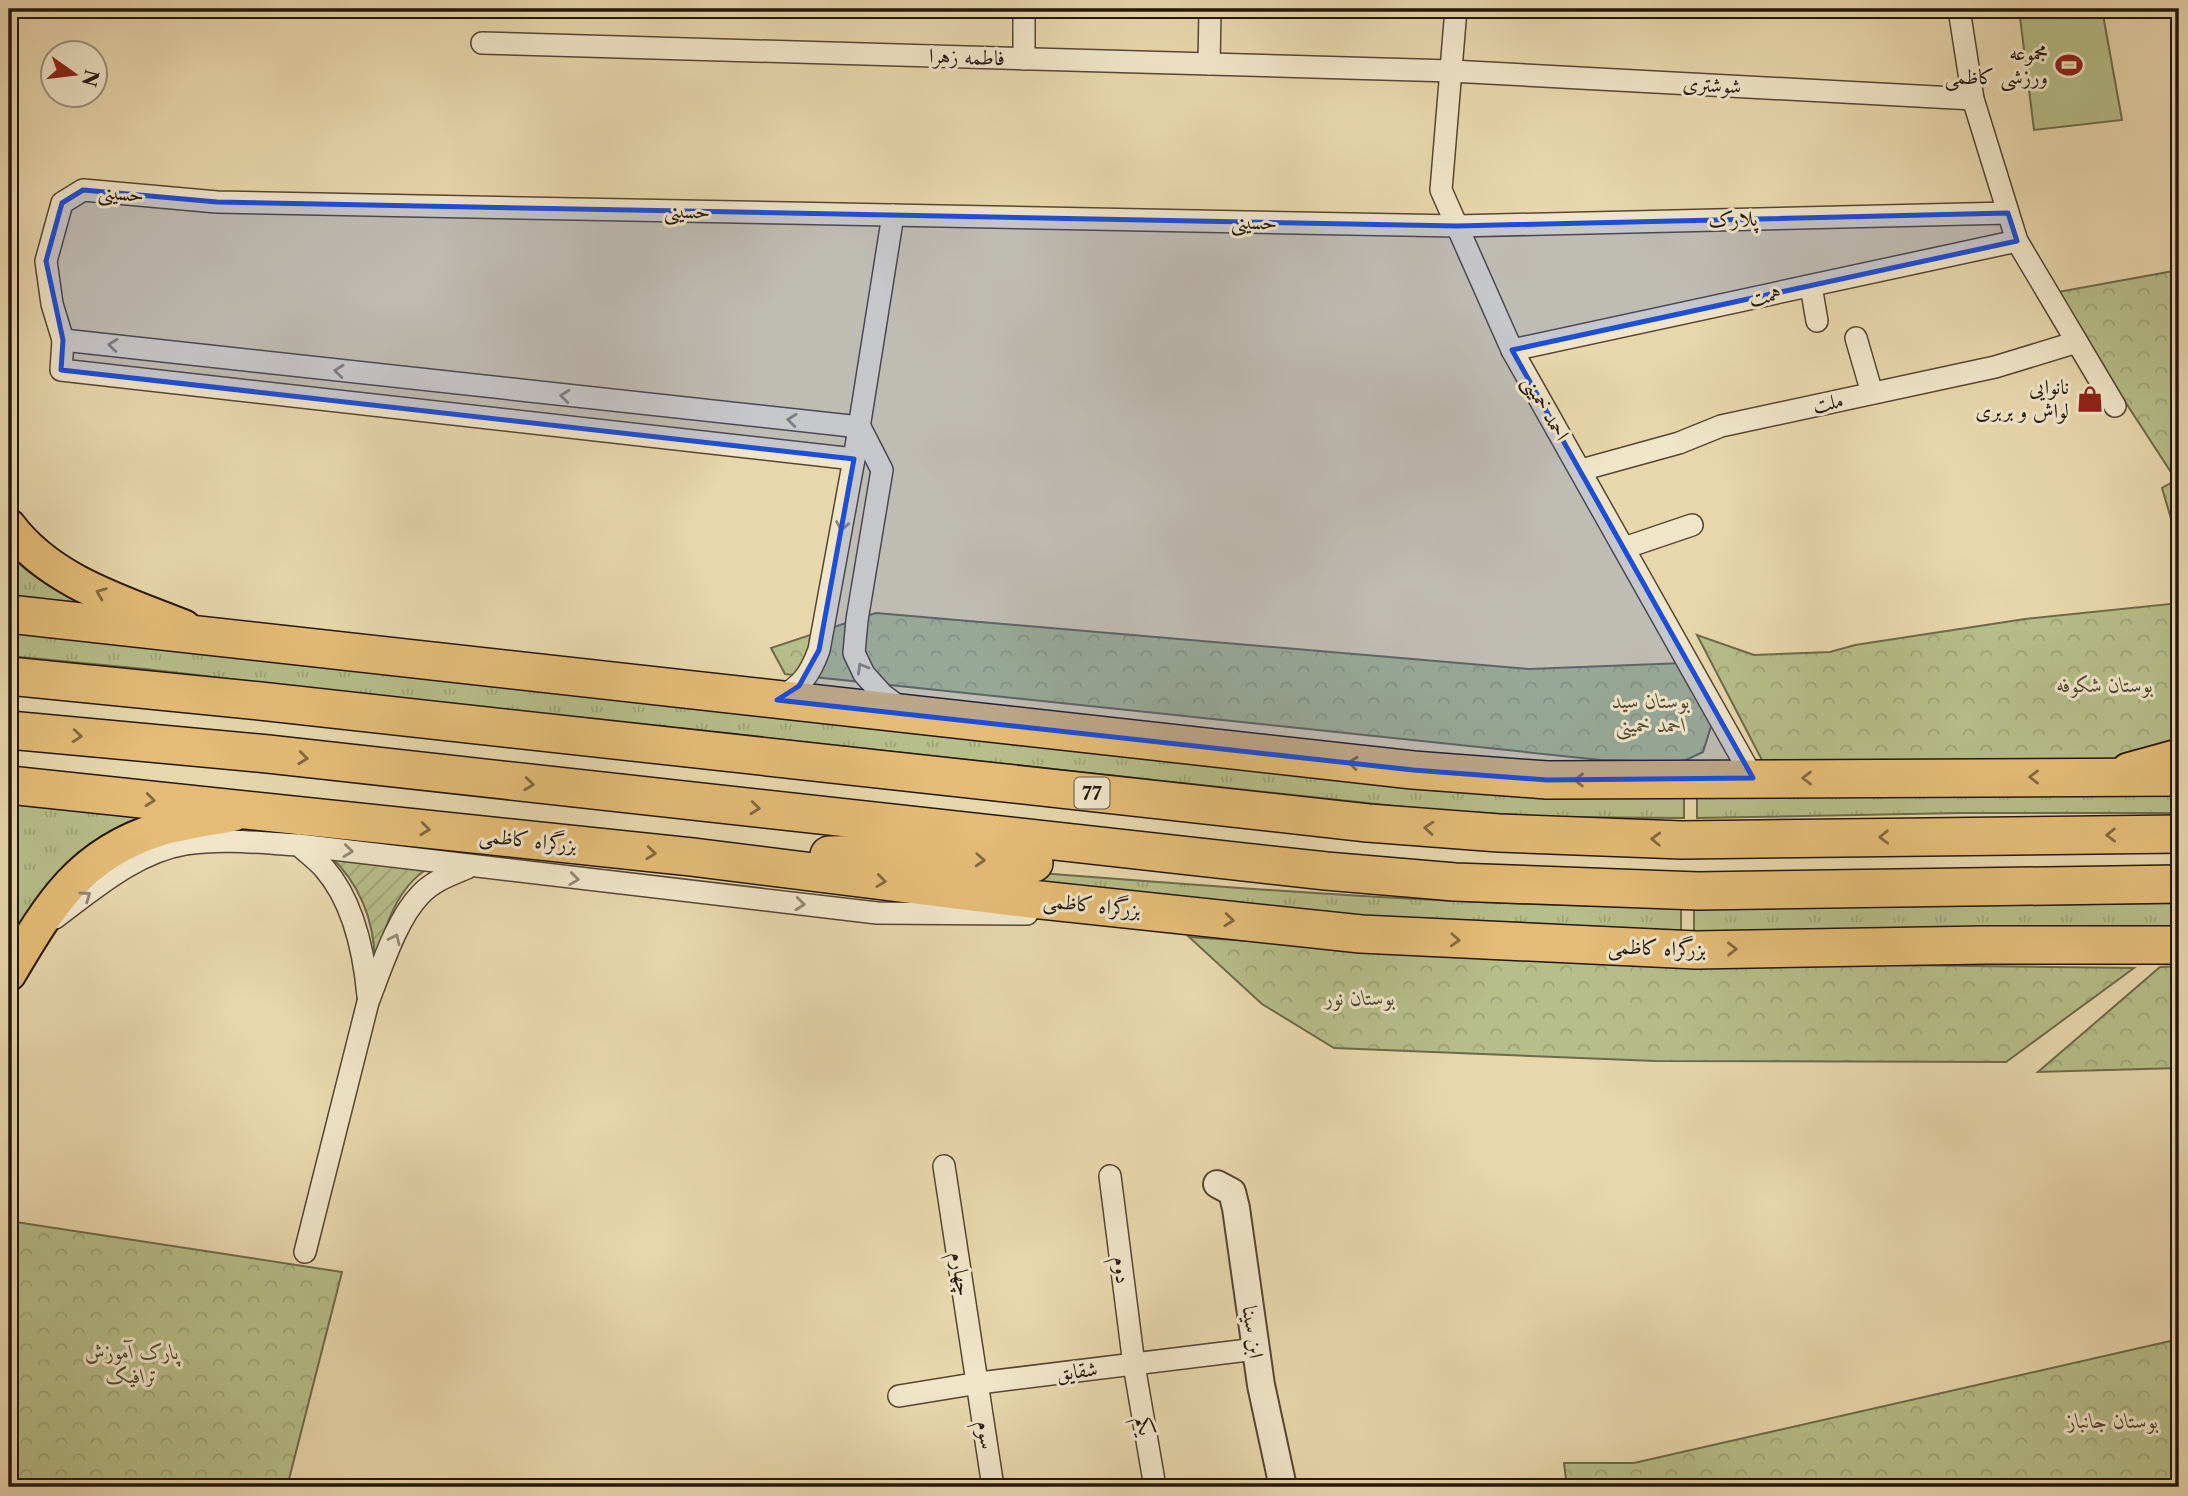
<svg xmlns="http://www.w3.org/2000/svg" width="2188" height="1496" viewBox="0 0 2188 1496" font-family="'Libre Caslon Text',Amiri,serif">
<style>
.grass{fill:url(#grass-tufts);stroke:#6d6a4a;stroke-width:2}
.forest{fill:url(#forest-crowns);stroke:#6d6a4a;stroke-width:2}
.garden{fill:url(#garden-furrows);stroke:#6d6a4a;stroke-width:2}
.pitch{fill:#b6be89;stroke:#6d6a4a;stroke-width:2}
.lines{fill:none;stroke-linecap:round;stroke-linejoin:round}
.minor-casing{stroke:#554634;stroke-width:24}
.tertiary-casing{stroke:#554634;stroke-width:30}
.primary-casing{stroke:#24160c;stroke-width:37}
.trunk-casing{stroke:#24160c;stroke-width:40}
.minor{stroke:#f0e5c9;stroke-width:21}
.tertiary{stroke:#f0e5c9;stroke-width:26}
.primary{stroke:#e4bc76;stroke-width:33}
.trunk{stroke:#e4bc76;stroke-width:37}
.oneway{stroke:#948874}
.oneway2{stroke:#846941}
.marked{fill:#1d4ed8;fill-opacity:0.2;stroke:#1d4ed8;stroke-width:5;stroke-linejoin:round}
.labels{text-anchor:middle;stroke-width:6;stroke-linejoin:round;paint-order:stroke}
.shield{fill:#f0e5c9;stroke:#615445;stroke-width:2}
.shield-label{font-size:19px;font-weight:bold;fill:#24160c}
.poi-label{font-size:21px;fill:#24160c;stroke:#f0e5c9;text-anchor:end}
.street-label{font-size:21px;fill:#24160c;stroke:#f0e5c9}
.park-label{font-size:21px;font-style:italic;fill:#504832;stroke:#f0e5c9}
</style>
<defs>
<pattern id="grass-tufts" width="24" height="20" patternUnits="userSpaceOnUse" patternTransform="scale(1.75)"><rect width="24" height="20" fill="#b6be89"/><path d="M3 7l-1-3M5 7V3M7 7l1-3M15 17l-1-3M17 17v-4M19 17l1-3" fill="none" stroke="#9ca375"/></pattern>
<pattern id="forest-crowns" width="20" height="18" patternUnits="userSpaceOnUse" patternTransform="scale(1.75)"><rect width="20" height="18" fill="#b6be89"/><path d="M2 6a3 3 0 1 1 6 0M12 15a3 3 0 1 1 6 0" fill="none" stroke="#9ca375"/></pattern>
<pattern id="garden-furrows" width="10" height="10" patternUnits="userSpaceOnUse" patternTransform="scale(1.75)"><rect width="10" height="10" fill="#b6be89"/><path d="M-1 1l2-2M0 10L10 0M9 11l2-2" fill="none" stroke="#9ca375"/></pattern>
</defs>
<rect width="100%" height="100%" fill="#e8d7ac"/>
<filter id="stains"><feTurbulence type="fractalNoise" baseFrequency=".00286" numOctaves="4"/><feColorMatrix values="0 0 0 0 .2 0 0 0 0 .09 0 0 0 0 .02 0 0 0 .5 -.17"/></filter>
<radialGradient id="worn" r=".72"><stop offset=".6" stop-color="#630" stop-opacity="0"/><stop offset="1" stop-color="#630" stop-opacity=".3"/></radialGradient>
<g class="grass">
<path d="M 9,552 C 31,581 69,596 102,609 L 9,599 Z"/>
<polygon points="9,628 1684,794 1684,818 1550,817 1432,810 306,688 145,669 9,656"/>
<polygon points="2179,788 2179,813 1961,813 1697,818 1697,793"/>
<polygon points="9,799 169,817 50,883 27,912 9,944"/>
<path d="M 1027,872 C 1245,889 1463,906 1681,907 L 1681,935 L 1344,918 L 1015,881 Z"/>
<polygon points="2179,903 2179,927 1694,935 1694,909"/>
</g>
<g class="forest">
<polygon points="2179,270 2179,546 2162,488 2176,480 2072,320 2058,292"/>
<polygon points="2179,603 2179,741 2111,760 1763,762 1697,635 1754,655 1830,652 1855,645 2025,619"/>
<polygon points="876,613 1529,669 1684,663 1713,720 1703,752 1682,762 1601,760 785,674 771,648"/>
<polygon points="1189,937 1357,948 1667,962 2134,968 2006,1062 1655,1061 1334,1048 1262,1004"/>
<polygon points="2179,966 2179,1068 2038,1072 2160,967"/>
<polygon points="9,1221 342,1272 287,1487 9,1487"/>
<polygon points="2179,1339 2179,1487 1567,1487 1564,1463 1634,1463"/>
</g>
<path class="garden" d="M 330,856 L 429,868 C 397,886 384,929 375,962 C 374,920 361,885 330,856 Z"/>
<polygon class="pitch" points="2019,9 2102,9 2122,120 2034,130"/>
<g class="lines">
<defs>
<g id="minor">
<polyline points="1024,9 1024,59"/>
<polyline points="1456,9 1441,190 1512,350 1753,778"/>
<polyline points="1959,9 1973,99 2017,241 2115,406"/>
<polyline points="482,43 1451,71 1973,99"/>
<polyline points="1209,64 1210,9"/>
<polyline points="1811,286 1817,321"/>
<polyline points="1856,338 1872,393"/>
<polyline points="63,340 52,304 46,261 62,203 83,190 217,202 1457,226 2008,213"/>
<polyline points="1512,350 2017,241"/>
<polyline points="860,427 882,470 857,620 854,653 864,674 883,695 902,709"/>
<polyline points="854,459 61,370 63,340 860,427"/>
<polyline points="1581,470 1679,443 1721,426 1995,367 2077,342"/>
<polyline points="1624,548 1692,525"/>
<path d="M 778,700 C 802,684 809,677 819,650 L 854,459 L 893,215"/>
<path d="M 299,845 C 307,853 317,860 324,868 C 354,902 364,952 368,996"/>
<path d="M 55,918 C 94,889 136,852 186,844 C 223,838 262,843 299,845 L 877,913 L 1027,914"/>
<polyline points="944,1166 993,1487"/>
<polyline points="1110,1176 1134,1365 1155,1487"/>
<path d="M 305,1252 L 368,1002 C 381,969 396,920 420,895 C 433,881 450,875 467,868"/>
<polyline points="899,1396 979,1383 1256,1349"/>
</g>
<polyline id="tertiary" points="1217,1184 1232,1192 1236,1208 1261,1385 1283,1487"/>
<g id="primary">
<path d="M 9,526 C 51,582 122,602 184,627"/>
<polyline points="2128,770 2179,756"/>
<path d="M 9,974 C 50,905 79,854 160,829 C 184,822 210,819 234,814"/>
</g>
<g id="trunk">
<polyline points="9,614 1413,770 1547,780 2179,777"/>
<polyline points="9,676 260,701 1368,823 1499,833 1682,840 2179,834"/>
<polyline points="9,730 268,754 1326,871 1455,882 1698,891 2179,884"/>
<polyline points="9,785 692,857 1012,897 1361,934 1696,950 1985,945 2179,945"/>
<polyline points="829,855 889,854 1034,863"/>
</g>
</defs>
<use href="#minor" class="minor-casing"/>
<use href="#tertiary" class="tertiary-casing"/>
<use href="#primary" class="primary-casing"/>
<use href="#trunk" class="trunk-casing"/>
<use href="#minor" class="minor"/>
<use href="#tertiary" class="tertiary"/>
<use href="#primary" class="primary"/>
<use href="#trunk" class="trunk"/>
</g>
<defs><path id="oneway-chevron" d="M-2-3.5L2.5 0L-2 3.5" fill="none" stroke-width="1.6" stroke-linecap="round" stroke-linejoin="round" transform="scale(1.75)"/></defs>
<g class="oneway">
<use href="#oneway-chevron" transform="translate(113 345) rotate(-174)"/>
<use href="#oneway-chevron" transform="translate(339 371) rotate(-174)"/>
<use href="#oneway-chevron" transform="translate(565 396) rotate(-174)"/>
<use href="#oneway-chevron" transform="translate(792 420) rotate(-174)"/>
<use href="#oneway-chevron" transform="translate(842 526) rotate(100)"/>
<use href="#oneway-chevron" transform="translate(862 668) rotate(-120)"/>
<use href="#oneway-chevron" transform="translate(348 851) rotate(7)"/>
<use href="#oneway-chevron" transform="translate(574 879) rotate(7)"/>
<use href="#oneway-chevron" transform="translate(86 896) rotate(-35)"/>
<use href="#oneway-chevron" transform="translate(800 904) rotate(6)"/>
<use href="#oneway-chevron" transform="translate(395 939) rotate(-65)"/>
</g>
<g class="oneway2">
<use href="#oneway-chevron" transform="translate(101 593) rotate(-158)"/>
<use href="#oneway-chevron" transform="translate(77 736) rotate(5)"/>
<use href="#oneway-chevron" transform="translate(303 758) rotate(6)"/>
<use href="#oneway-chevron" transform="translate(1353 763) rotate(-174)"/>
<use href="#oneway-chevron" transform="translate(2034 777) rotate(180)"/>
<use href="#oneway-chevron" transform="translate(1807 778) rotate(180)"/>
<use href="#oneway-chevron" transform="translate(1579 780) rotate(-180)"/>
<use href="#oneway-chevron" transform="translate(529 784) rotate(6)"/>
<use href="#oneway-chevron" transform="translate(150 800) rotate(6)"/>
<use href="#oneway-chevron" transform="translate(755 808) rotate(6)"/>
<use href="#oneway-chevron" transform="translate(1429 828) rotate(-176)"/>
<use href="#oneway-chevron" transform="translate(425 829) rotate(6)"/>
<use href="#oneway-chevron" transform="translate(2111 835) rotate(179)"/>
<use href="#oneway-chevron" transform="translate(1884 837) rotate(179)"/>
<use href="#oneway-chevron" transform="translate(1656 839) rotate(-178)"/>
<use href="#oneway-chevron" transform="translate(651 853) rotate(6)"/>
<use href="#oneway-chevron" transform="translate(980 860) rotate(3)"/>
<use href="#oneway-chevron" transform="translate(881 881) rotate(7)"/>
<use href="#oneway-chevron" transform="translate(1229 920) rotate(6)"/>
<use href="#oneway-chevron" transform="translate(1455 940) rotate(3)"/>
<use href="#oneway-chevron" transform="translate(1732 949) rotate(-1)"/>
</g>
<path class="marked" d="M 83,190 L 217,202 L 1457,226 L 2008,213 L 2017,241 L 1512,350 L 1753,778 L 1547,780 L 1413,770 L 777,700 L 799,686 L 819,650 L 854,459 L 61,370 L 63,340 L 46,261 L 62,203 Z"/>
<defs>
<symbol id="stadium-bare" viewBox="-9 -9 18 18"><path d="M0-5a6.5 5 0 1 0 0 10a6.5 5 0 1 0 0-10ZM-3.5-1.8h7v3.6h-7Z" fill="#8f2418" stroke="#f0e5c9" stroke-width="2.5" paint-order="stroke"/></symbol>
<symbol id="shop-bare" viewBox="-9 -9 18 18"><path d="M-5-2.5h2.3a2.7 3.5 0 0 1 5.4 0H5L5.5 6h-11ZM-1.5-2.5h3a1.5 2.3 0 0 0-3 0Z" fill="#8f2418" stroke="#f0e5c9" stroke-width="2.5" paint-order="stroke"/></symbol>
</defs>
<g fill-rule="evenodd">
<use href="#stadium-bare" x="2050" y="46" width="38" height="38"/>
<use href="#shop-bare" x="2071" y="380" width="38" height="38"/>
</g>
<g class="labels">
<rect class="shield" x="1074.5" y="777.5" width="35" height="31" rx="5"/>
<g class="shield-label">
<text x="1092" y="800">77</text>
</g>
<g class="poi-label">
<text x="2048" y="60">مجموعه<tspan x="2048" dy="24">ورزشی کاظمی</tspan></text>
<text x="2069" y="394">نانوایی<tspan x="2069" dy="24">لواش و بربری</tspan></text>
</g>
<g class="street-label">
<text transform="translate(967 57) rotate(2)" y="7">فاطمه زهرا</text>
<text transform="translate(1712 85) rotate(3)" y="7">شوشتری</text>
<text transform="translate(121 193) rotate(5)" y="7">حسینی</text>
<text transform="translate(687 211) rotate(1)" y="7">حسینی</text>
<text transform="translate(1733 219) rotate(-1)" y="7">پلارک</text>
<text transform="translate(1254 222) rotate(1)" y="7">حسینی</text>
<text transform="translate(1765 296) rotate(-12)" y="7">همت</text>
<text transform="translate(1828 403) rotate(-12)" y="7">ملت</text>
<text transform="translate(1546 408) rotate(60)" y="7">احمد خمینی</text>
<text transform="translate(528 840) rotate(6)" y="7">بزرگراه کاظمی</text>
<text transform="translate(1092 905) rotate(6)" y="7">بزرگراه کاظمی</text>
<text transform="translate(1657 948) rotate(2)" y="7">بزرگراه کاظمی</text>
<text transform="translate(1122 1270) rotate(83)" y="7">دوم</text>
<text transform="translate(961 1274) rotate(81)" y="7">چهارم</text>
<text transform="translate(1253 1332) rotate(82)" y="7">ابن سینا</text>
<text transform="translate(1077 1371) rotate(-7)" y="7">شقایق</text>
<text transform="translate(1145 1426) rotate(80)" y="7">یکم</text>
<text transform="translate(986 1435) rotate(82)" y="7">سوم</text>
</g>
<g class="park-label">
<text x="2105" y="692">بوستان شکوفه</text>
<text x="1651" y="708">بوستان سید<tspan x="1651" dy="24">احمد خمینی</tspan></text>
<text x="1360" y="1005">بوستان نور</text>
<text x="132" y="1359">پارک آموزش<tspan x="132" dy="24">ترافیک</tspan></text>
<text x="2113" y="1428">بوستان جانباز</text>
</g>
</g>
<rect width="2188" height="1496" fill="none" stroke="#e8d7ac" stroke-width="35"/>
<rect x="10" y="10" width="2167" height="1475" fill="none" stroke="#24160c" stroke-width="3.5"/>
<rect x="18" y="18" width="2153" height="1461" fill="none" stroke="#24160c" stroke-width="2"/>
<g transform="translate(74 74) rotate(104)"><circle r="33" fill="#f0e5c9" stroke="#9e927d" stroke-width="2"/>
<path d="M0-5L12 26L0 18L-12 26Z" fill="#8f2418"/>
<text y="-10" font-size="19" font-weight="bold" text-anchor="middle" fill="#24160c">N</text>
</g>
<rect width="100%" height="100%" filter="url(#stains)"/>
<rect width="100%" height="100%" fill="url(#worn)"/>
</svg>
